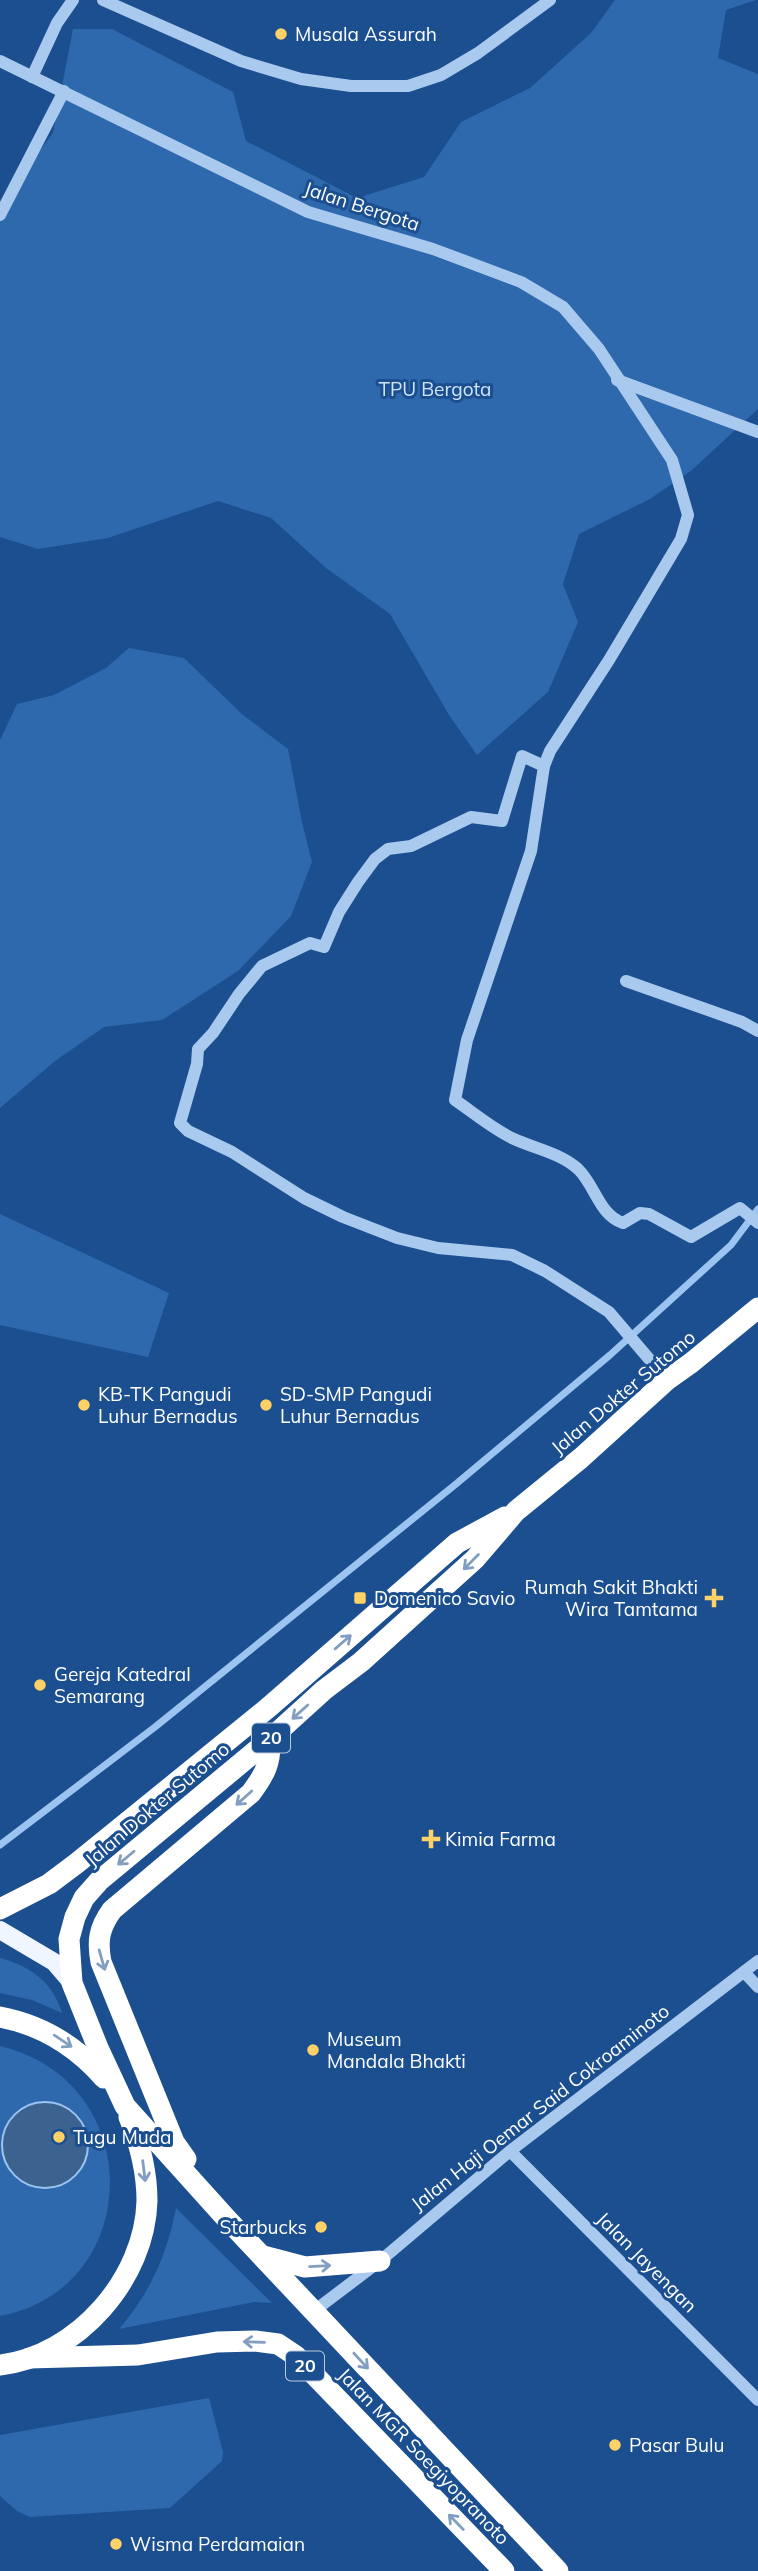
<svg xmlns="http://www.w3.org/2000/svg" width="758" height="2571" viewBox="0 0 758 2571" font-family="Mulish,sans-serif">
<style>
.green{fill:#2e69ad}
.water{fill:#3c6290;stroke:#9cc4f0;stroke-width:2}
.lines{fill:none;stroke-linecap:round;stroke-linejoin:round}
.stream{stroke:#9cc4f0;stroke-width:7}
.minor{stroke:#a9c9ee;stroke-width:12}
.major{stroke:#f0f6ff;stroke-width:18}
.highway{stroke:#fff;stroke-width:21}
.oneway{stroke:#829ec1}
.poi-dot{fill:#ffd166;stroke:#1b4f8f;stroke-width:2.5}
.labels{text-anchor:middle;stroke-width:6;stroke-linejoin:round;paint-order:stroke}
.shield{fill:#1b4f8f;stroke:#bbcadd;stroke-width:2}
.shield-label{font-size:18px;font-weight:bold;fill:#fff}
.poi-label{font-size:19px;fill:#fff;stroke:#1b4f8f;text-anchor:start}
.street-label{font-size:19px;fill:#fff;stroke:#1b4f8f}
.park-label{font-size:19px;fill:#cfe3fa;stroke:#1b4f8f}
</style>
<rect width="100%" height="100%" fill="#1b4f8f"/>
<g class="green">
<polygon points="615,0 756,0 726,10 718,58 758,74 758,409 692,470 650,499 579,534 563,584 578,622 548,692 477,755 449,715 390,614 326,568 271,518 218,501 108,538 38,549 0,537 0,202 53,133 73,29 112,29 233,92 246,141 357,198 424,177 461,122 530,88 591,33"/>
<polygon points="129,648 184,658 243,715 288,749 302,822 312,862 291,916 238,971 162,1020 104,1027 55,1061 0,1108 0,740 17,704 54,695 106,668"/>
<polygon points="0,1214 169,1293 148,1357 0,1325"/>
<path d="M 0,1958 C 30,1966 53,1982 62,2013 L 32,2000 L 0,1993 Z"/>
<path d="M 0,2046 C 148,2081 145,2289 0,2316 Z"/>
<path d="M 176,2208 L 272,2303 L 254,2302 L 119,2329 C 150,2293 167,2255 176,2208 Z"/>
<polygon points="209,2398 223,2452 222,2461 170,2508 30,2517 17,2511 0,2496 0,2435"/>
</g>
<circle class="water" cx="45" cy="2145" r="43"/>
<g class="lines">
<polyline class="stream" points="0,1845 155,1727 456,1484 610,1355 731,1245 758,1209"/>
<g class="minor">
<polyline points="103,0 241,61 301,79 351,86 408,86 441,75 478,53 550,0"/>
<path d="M 0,61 L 308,212 L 433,249 L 521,282 L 563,307 L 599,349 L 672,460 L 688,515 L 681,539 L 609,660 L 550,751 L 544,766 L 531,851 L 467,1040 L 455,1100 C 474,1113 494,1130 514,1139 C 536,1149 560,1153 578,1169 C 595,1185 599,1215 623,1223 L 640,1213 L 649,1214 L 691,1237 L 740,1208 L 758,1223"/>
<polyline points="32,77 57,23 73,0"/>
<polyline points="0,215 64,91"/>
<polyline points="617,380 758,432"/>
<polyline points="544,766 522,756 502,821 471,817 411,846 388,849 375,859 358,882 339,912 324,947 310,943 262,966 239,994 213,1033 198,1049 197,1064 180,1123 188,1131 232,1152 304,1198 343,1217 397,1238 438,1248 512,1255 545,1271 609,1312 667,1380"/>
<polyline points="626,981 742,1022 758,1031"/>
<polyline points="744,1972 758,1987"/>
<polyline points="510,2151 758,2400"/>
<polyline points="314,2311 380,2261 510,2151 758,1961"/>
</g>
<polyline class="major" points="0,1930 54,1962 72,1983"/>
<g class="highway">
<polyline points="0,1909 49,1884 77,1863 269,1707 457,1543 505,1517"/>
<path d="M 0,2017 C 42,2025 76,2046 104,2078"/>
<path d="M 186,2159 L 174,2142 L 101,1962 C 97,1941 99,1928 112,1910 L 251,1793 C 265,1774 271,1763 270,1739"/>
<polyline points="263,2256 305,2267 380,2261"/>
<polyline points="29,2358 138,2355 217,2342 255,2341 278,2344 296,2356 504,2571"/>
<path d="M 0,2365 C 78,2356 145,2278 147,2201 C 147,2170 140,2144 129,2117"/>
<polyline points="558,2571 225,2217 125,2106 98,2048 72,1983 69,1939 75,1917 84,1898 99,1881 270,1739 324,1690 361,1662 475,1559 516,1511 581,1458 667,1380 691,1363 758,1308"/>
</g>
</g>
<defs><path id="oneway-shaft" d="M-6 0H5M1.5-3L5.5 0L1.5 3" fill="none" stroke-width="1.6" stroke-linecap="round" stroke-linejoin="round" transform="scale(1.75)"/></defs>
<g class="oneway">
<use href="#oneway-shaft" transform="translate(471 1562) rotate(135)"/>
<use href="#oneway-shaft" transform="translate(343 1642) rotate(-41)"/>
<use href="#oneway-shaft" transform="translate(300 1712) rotate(138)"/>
<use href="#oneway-shaft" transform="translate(244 1798) rotate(138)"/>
<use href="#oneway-shaft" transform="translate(126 1858) rotate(140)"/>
<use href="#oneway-shaft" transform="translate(102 1960) rotate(74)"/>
<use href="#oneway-shaft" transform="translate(63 2041) rotate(34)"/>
<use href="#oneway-shaft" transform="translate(144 2171) rotate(83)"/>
<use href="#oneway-shaft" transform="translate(320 2266) rotate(-3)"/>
<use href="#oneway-shaft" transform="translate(254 2342) rotate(-178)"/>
<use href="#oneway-shaft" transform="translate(361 2361) rotate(47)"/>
<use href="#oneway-shaft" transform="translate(456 2522) rotate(-134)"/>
</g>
<g class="poi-dot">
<circle cx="281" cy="34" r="7"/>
<circle cx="84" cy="1405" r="7"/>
<circle cx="266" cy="1405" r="7"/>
<rect x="353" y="1591" width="14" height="14" rx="3.5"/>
<path d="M710.5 1587.5h7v7h7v7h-7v7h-7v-7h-7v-7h7z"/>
<circle cx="40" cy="1685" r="7"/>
<path d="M427.5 1828.5h7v7h7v7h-7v7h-7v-7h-7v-7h7z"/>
<circle cx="313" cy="2050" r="7"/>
<circle cx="59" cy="2137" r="7"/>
<circle cx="321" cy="2227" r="7"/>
<circle cx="615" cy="2445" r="7"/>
<circle cx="116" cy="2544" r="7"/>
</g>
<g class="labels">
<g class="shield">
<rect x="252" y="1723.5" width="38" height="29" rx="5"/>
<rect x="286" y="2351.5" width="38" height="29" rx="5"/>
</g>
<g class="shield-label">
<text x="271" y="1744">20</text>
<text x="305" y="2372">20</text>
</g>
<g class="poi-label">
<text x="295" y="41">Musala Assurah</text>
<text x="98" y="1401">KB-TK Pangudi<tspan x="98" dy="22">Luhur Bernadus</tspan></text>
<text x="280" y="1401">SD-SMP Pangudi<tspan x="280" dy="22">Luhur Bernadus</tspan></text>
<text x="698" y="1594" text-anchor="end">Rumah Sakit Bhakti<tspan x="698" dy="22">Wira Tamtama</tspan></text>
<text x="374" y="1605">Domenico Savio</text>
<text x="54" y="1681">Gereja Katedral<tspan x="54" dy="22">Semarang</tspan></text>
<text x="445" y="1846">Kimia Farma</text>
<text x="327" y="2046">Museum<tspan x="327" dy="22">Mandala Bhakti</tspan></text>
<text x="73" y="2144">Tugu Muda</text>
<text x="307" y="2234" text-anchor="end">Starbucks</text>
<text x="629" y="2452">Pasar Bulu</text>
<text x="130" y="2551">Wisma Perdamaian</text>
</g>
<g class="street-label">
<text transform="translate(362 206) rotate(18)" y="7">Jalan Bergota</text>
<text transform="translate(623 1392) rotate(-40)" y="7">Jalan Dokter Sutomo</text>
<text transform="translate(157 1804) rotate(-40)" y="7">Jalan Dokter Sutomo</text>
<text transform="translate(540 2107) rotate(-38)" y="7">Jalan Haji Oemar Said Cokroaminoto</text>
<text transform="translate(647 2262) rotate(45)" y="7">Jalan Jayengan</text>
<text transform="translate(424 2456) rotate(46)" y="7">Jalan MGR Soegiyopranoto</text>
</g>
<g class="park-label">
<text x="435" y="396">TPU Bergota</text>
</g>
</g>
</svg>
